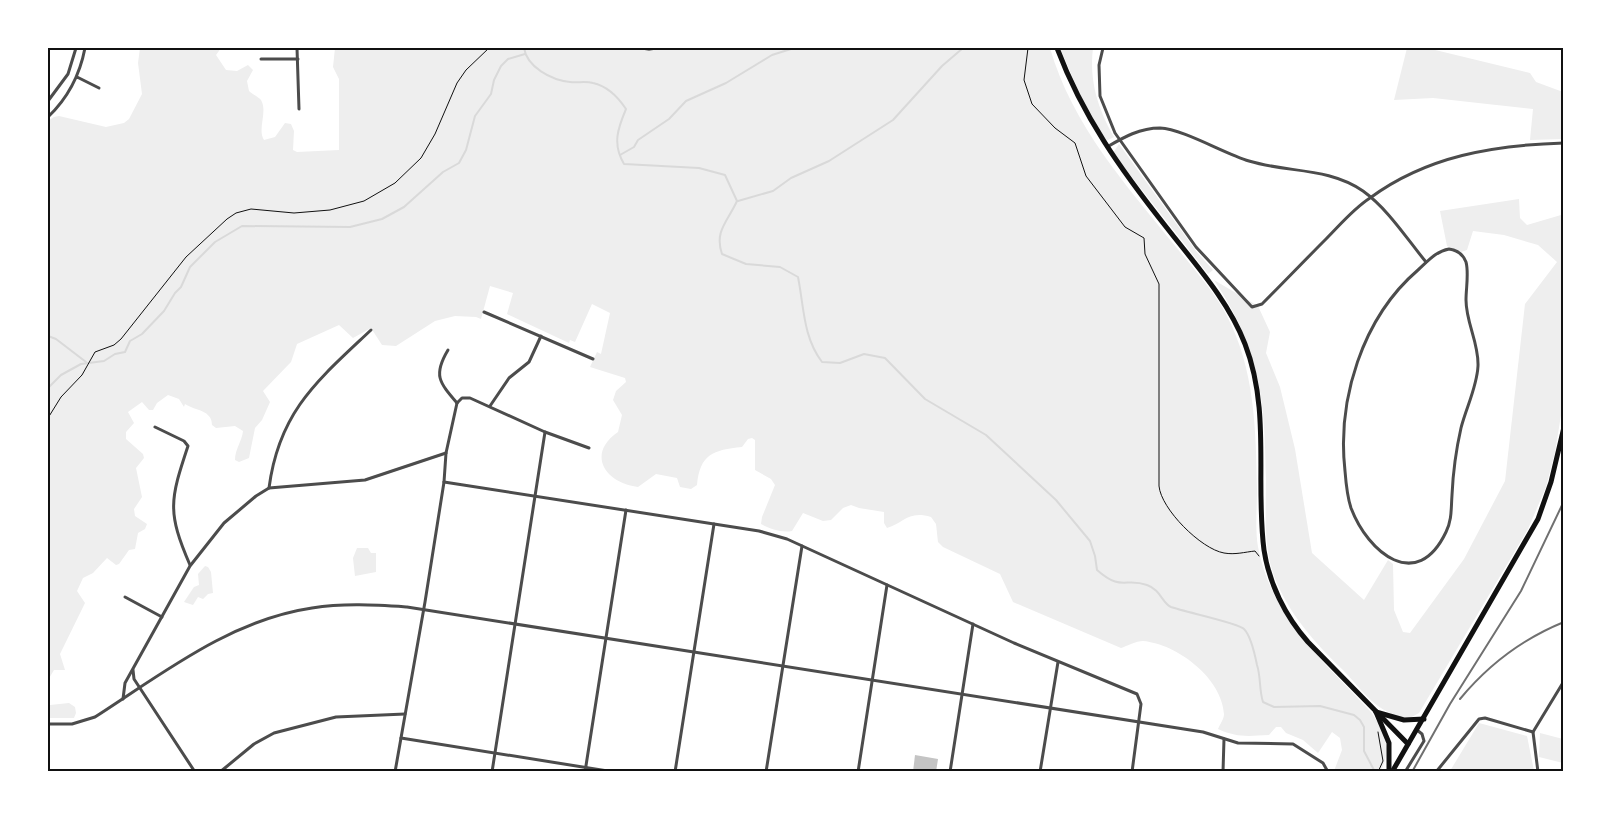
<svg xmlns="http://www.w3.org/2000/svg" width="1611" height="819" viewBox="0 0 1611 819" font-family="Commissioner,sans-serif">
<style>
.green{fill:#eee}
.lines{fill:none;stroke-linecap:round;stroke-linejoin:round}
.stream{stroke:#d9d9d9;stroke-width:2}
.building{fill:#c4c4c4}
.path{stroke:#111;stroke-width:1}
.minor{stroke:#4c4c4c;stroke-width:3}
.secondary{stroke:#111;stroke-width:5}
.primary{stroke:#111;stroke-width:5}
.rail{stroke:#707070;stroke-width:2}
.neatline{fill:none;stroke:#111;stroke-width:2}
</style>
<rect width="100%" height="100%" fill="#fff"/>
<g class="green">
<path d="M 140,48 L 221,48 L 216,55 L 226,70 L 237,71 L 248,65 L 253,70 L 247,81 L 249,91 C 252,94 259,97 261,100 C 268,112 257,129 264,140 L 275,137 L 285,123 L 291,124 L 294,131 L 293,150 L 297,152 L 339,150 L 339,79 L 333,67 L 335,48 L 1050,48 C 1072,125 1126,185 1176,247 C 1193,268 1213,290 1226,314 C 1255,369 1256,430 1257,490 C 1257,508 1255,529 1258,547 C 1271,617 1325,663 1371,712 C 1386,734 1392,746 1381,771 L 1334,771 L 1342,750 L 1340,738 L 1332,732 L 1318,753 L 1303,740 L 1286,733 L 1281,727 L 1276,727 L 1269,735 C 1248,736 1238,738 1218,729 C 1220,724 1224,719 1224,714 C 1222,678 1177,644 1143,641 C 1136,641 1127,646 1121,648 L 1013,602 L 1000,574 L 943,547 L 938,542 L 936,524 L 931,517 C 908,510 904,523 887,528 L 884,523 L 884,512 L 859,508 L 851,505 L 843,508 L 831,520 L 823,521 L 803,513 L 792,531 C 782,533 770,529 761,524 L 762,517 L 775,485 L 771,479 L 755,470 L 755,440 L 752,438 L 748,439 L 742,447 C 713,450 700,454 697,485 L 691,489 L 680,487 L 677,478 L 656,474 L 638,487 C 605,483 586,454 618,432 L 622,415 L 613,400 L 616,391 L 626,382 L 625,378 L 590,367 L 597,352 L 601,354 L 610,313 L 592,304 L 575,342 L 570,340 L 569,343 L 507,314 L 513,293 L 490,286 L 481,319 L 476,317 L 455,316 L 435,321 L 396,346 L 382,345 L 371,328 L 353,338 L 339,325 L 297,344 L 291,362 L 263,391 L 270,402 L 262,420 L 255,428 L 249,458 L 239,462 L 235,460 C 235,449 242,441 243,431 L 235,426 L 216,428 L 212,425 C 212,410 196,411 185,404 L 184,407 L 179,399 L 168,395 L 157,403 L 153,410 L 149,410 L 142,402 L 128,412 L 134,423 L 126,432 L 126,439 L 143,454 L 144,458 L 136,468 L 142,497 L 134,509 L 135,516 L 147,524 L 145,529 L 138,533 L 135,549 L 129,550 L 119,564 L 116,565 L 107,558 L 93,573 L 83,578 L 77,591 L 85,603 L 60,654 L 65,670 L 54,670 L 48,680 L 48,121 L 54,117 L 59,116 L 106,127 L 124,123 L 129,119 L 142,94 L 138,63 Z"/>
<path d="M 1060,48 L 1093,48 C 1089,81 1098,109 1114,137 L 1106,141 L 1088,113 Z"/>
<polygon points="1407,48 1427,48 1530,73 1536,82 1563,92 1563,139 1530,140 1533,109 1433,98 1394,100"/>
<polygon points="1119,144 1196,251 1213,270 1208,274 1113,153"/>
<path d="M 1519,199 L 1520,218 L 1527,225 L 1561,215 L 1563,216 L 1563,403 L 1555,452 L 1546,487 L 1528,529 L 1419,713 L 1408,719 C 1374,711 1366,694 1343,670 C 1315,643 1288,613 1274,576 C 1263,545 1266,510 1266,478 C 1265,396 1260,350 1214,280 L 1258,306 L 1270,332 L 1266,353 L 1280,387 L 1295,449 L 1312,553 L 1364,600 L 1388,560 L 1393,564 L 1394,610 L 1403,632 L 1410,633 L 1464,559 L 1505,481 L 1525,304 L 1557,262 L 1538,245 L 1504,235 L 1473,231 L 1467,250 L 1461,252 L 1447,246 L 1440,211 Z"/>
<polygon points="357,548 368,548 371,553 376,553 376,572 355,576 353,558"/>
<polygon points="205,566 208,567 211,572 213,593 208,594 203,599 198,597 193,605 184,602 194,587 199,585 198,574"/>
<polygon points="48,700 50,705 69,703 75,707 76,713 74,718 48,718"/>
<polygon points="1479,723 1527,736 1534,771 1450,771"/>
<polygon points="1540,733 1563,739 1563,763 1539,757"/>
</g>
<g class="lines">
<g class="stream">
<path d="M 524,48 C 527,67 551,80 570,82 C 577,83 586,81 593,83 C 607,86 618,97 626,109 C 618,128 612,144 624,164 L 699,168 L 725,175 L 737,201 C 728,221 714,231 722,254 L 746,264 L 780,267 L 798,277 C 804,307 803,337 822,362 L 840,363 L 864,354 L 885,358 L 925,399 L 986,435 L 1056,500 L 1090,541 L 1095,556 L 1097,570 C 1122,592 1125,577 1147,585 C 1161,590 1162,603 1171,607 C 1185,612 1239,623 1244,629 C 1251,636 1255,655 1257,665 C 1261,677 1259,690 1263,702 L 1274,707 L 1320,706 L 1354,715 L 1360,720 L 1364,727 L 1364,751 L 1375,772"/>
<polyline points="620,155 634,147 638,140 669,119 686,101 726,83 772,55 794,48"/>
<polyline points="738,201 773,191 791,178 829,161 893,120 942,66 963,48"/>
<polyline points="48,336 56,339 86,362"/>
<polyline points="48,388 61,375 81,364 104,361 115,354 125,352 130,341 142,334 164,311 175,293 181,287 190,267 215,242 242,226 350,227 382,219 404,207 443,172 459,163 466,150 475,116 491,94 494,80 501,66 508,59 525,54"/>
</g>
</g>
<polygon class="building" points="915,755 938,759 936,772 913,772"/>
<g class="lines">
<g class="path">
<polyline points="631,48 649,50 667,48"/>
<path d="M 1028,48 L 1024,80 L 1032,104 L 1055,128 L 1075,143 L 1086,176 L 1125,227 L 1144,238 L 1145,254 L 1159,284 L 1159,486 C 1161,509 1201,549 1224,553 C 1235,555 1245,552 1255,551 L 1259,556"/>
<polyline points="48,418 61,397 82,375 95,352 114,345 121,339 186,257 227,219 236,213 251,209 294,213 330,210 364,201 395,183 421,158 435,134 457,83 466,70 489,48"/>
<polyline points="1378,772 1383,761 1378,732"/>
</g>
<g class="minor">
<polyline points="297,48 299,109"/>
<path d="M 1103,48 L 1099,65 L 1100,96 L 1115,133 L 1196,247 L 1252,307 L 1262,304 C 1283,283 1304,261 1326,239 C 1340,225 1353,209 1370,198 C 1427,156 1494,145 1564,143"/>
<polyline points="261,59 298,59"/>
<polyline points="77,77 99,88"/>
<polyline points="48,101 68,74 76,48"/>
<path d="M 48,117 C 68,98 80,74 85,48"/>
<path d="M 1107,147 C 1124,137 1140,128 1160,128 C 1183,129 1225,154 1249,161 C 1288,173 1328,167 1363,191 C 1388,209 1407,239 1426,262"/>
<path d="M 1449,249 C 1456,250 1463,254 1466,262 C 1469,273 1466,288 1466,300 C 1466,323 1479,343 1478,366 C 1477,387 1466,408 1461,428 C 1456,450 1453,473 1452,495 C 1451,509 1452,520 1446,532 C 1417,593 1368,553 1351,508 C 1347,496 1346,484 1345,471 C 1337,400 1362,318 1418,270 C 1427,262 1436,251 1449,249 Z"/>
<polyline points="484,312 593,359"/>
<path d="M 448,350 C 433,375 439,382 457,403"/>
<polyline points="457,403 462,398 470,398 545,432 589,448"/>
<polyline points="490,406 509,378 529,362 541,336"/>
<path d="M 155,427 L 184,441 L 188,446 C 170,500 167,512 190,565"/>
<polyline points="444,482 759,531 787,539 1014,643 1137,694 1141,704 1132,772"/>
<path d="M 269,488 C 279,411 318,380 371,330"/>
<polyline points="125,597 162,617"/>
<polyline points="133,670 134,679 195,772"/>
<polyline points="123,699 125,683 190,566 224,523 256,496 269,488 365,480 446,453"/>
<path d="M 48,724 L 72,724 L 95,717 C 162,674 230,620 312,608 C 344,603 375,605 407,607 L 1203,732 L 1238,743 L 1293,744 L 1323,763 L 1328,772"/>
<polyline points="1533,732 1538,772"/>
<polyline points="401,738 614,772"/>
<polyline points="220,772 254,744 274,733 336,717 405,714"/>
<polyline points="395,772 425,602 444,482 446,453 457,403"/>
<polyline points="492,772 545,432"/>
<polyline points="585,772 626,510"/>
<polyline points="675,772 714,524"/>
<polyline points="766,772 802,546"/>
<polyline points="858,772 887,585"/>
<polyline points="950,772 973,624"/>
<polyline points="1040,772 1058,662"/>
<polyline points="1223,772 1224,739"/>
<polyline points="1405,772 1424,741 1422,734 1417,730"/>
<polyline points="1436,772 1479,719 1485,718 1533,732 1564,681"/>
</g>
<path class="secondary" d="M 1057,48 C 1083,117 1121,170 1167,228 C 1195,264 1228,300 1245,344 C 1271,411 1255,481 1264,550 C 1269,583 1285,616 1308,642 L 1408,744"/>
<g class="primary">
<polyline points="1376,712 1389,743 1389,772"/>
<polyline points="1376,712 1404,720 1424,719"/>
<polyline points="1392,772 1538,519 1551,482 1564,427"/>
</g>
<g class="rail">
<path d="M 1460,699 C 1489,664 1522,639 1564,622"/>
<polyline points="1412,772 1450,704 1521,591 1564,501"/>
</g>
</g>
<rect width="1611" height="819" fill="none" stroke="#ffffff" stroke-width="98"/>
<rect x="49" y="49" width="1513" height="721" class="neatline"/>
</svg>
